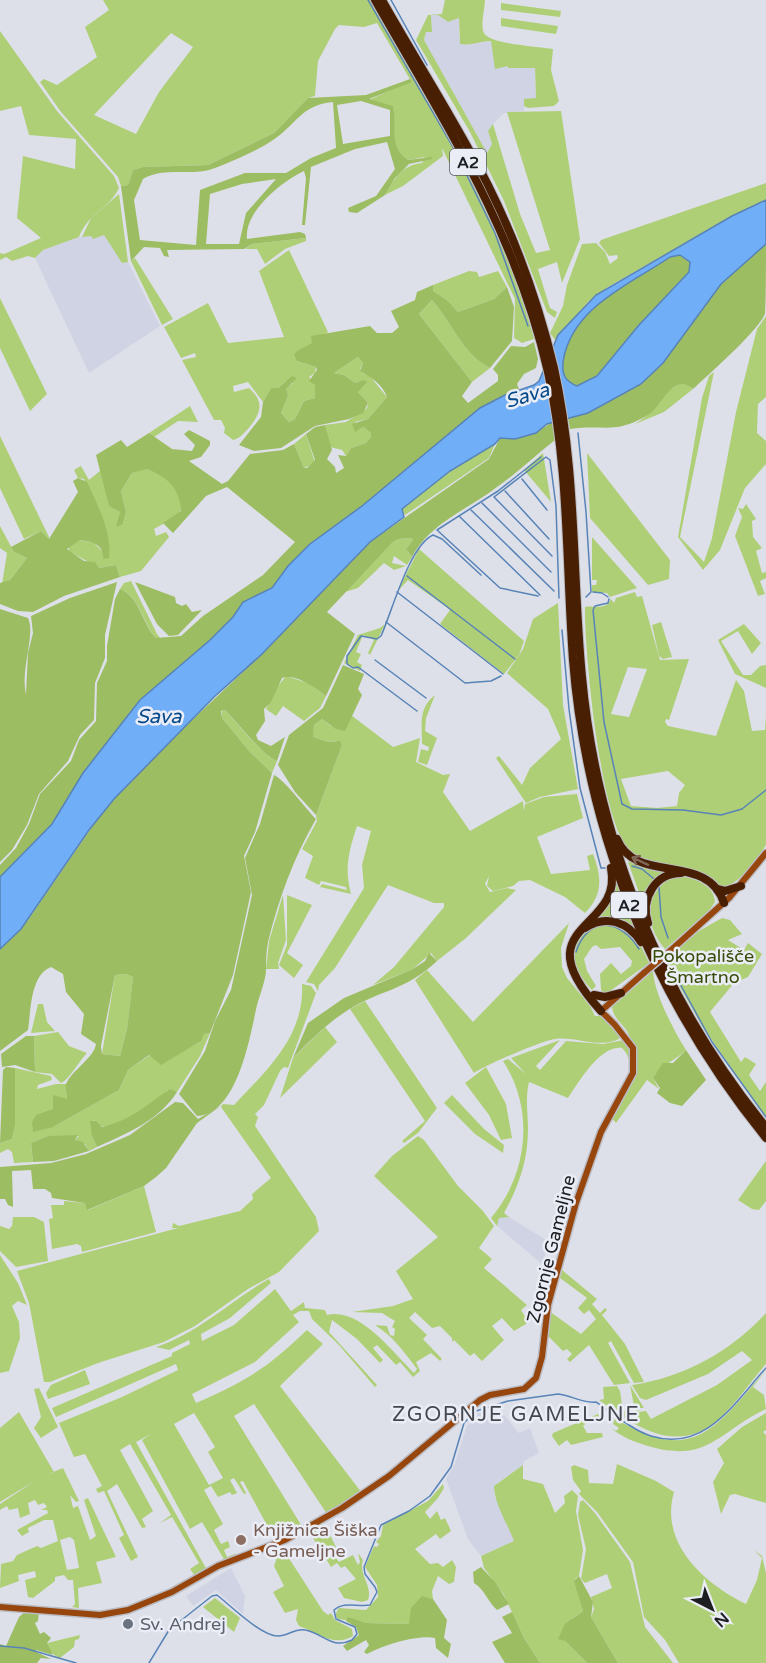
<svg xmlns="http://www.w3.org/2000/svg" width="766" height="1663" viewBox="0 0 766 1663" font-family="'Varela Round',sans-serif">
<style>
.built{fill:#cfd3e3}
.green{fill:#afcf77;fill-rule:evenodd}
.forest{fill:#9dbd62;fill-rule:evenodd}
.water{fill:#70aef7;stroke:#5783b7;stroke-width:1.5;fill-rule:evenodd}
.lines{fill:none;stroke-linecap:round;stroke-linejoin:round}
.stream{stroke:#5783b7;stroke-width:1.5}
.secondary-casing{stroke:#bbbdc5;stroke-width:9}
.highway-casing{stroke:#bbbdc5;stroke-width:10}
.secondary{stroke:#97460e;stroke-width:6}
.highway{stroke:#491f04;stroke-width:8}
.secondary-bridge-casing{stroke:#bbbdc5;stroke-width:9;stroke-linecap:butt}
.secondary-bridge{stroke:#97460e;stroke-width:6}
.oneway{stroke:#826759}
.education-dot{fill:#8d6e63;stroke:#ebedf6;stroke-width:2}
.worship-dot{fill:#6b7280;stroke:#ebedf6;stroke-width:2}
.labels{text-anchor:middle;stroke-width:5;stroke-linejoin:round;paint-order:stroke}
.shield{fill:#ebedf6;stroke:#5b5c61;stroke-width:1.5}
.shield-label{font-size:16px;font-weight:bold;fill:#1d1e21}
.park-label{font-size:18px;fill:#384b06;stroke:#ebedf6}
.street-label{font-size:18px;fill:#1d1e21;stroke:#ebedf6}
.education-label{font-size:18px;fill:#785e54;stroke:#ebedf6;text-anchor:start}
.worship-label{font-size:18px;fill:#5b616d;stroke:#ebedf6;text-anchor:start}
.water-label{font-size:20px;font-style:italic;fill:#04498a;stroke:#ebedf6}
.quarter-label{font-size:21px;letter-spacing:1.5px;fill:#45474e;stroke:#ebedf6}
</style>
<rect width="100%" height="100%" fill="#dee0e9"/>
<g class="built">
<polygon points="431,15 438,15 448,22 459,18 459,38 468,44 491,41 501,66 535,68 536,99 524,99 524,111 504,113 493,124 488,131 492,144 487,153 424,40 426,32 432,32"/>
<polygon points="104,235 122,263 128,262 160,326 89,373 35,258 43,250 79,237"/>
<polygon points="509,1217 551,1243 543,1259 543,1265 497,1226 499,1218"/>
<polygon points="478,1413 498,1420 504,1415 519,1433 530,1428 539,1453 524,1461 523,1465 496,1484 494,1494 512,1531 514,1541 481,1556 468,1539 446,1479 454,1466 467,1426"/>
<polygon points="231,1568 245,1596 243,1614 216,1590 193,1606 186,1596"/>
</g>
<g class="green">
<path d="M 103,0 L 371,0 C 433,112 501,215 534,339 L 522,343 L 514,338 L 515,299 L 442,148 L 443,156 L 403,186 L 385,195 C 395,178 402,165 422,163 L 425,157 L 408,160 C 387,147 397,127 393,107 L 369,100 L 411,81 L 377,23 L 364,27 L 339,25 L 335,29 L 318,61 L 315,96 L 308,98 L 274,133 L 208,165 L 143,167 L 133,170 L 128,185 L 121,186 L 118,177 L 61,112 L 40,82 L 44,79 L 57,85 L 97,57 L 85,27 L 109,10 ZM 171,33 L 193,47 L 159,92 L 136,134 L 94,115 Z"/>
<path d="M 445,0 L 485,0 C 485,8 480,26 484,33 C 489,44 539,47 553,49 L 551,70 L 559,101 L 554,106 L 528,108 L 524,106 L 524,99 L 536,98 L 535,68 L 508,68 L 508,66 L 495,69 L 491,41 C 480,41 472,46 460,44 L 459,18 L 448,22 L 438,15 L 431,15 L 432,32 L 426,32 L 424,40 L 487,153 L 492,144 L 488,131 L 493,124 L 520,214 L 536,253 L 550,250 L 507,112 L 561,111 L 580,239 L 562,283 L 557,262 L 538,269 L 550,308 L 557,312 L 555,318 L 547,312 L 504,201 L 470,132 L 416,40 L 428,15 L 442,14 Z"/>
<polygon points="501,3 561,11 560,17 501,10"/>
<polygon points="501,18 558,26 556,34 501,26"/>
<path d="M 0,31 L 57,111 L 114,176 L 119,188 C 110,208 89,212 79,237 L 43,250 L 35,258 L 28,256 L 12,261 L 6,257 L 0,260 L 0,253 L 4,254 L 41,238 L 17,218 L 23,156 L 75,169 L 76,139 L 29,135 L 21,106 L 0,111 Z"/>
<polygon points="766,183 766,200 732,216 608,287 588,302 555,340 550,333 563,306 567,285 582,244 596,243 605,252 610,264 618,258 617,255 609,256 599,243 601,240"/>
<polygon points="119,194 128,262 122,263 104,235 93,239 91,236 82,237 91,218"/>
<polygon points="306,238 306,241 285,249 265,264 257,249 245,249 252,244"/>
<path d="M 289,250 L 328,332 L 308,347 L 297,351 L 297,361 L 316,367 L 315,373 L 309,377 L 315,385 L 315,398 L 304,401 L 295,419 L 289,422 L 281,413 L 288,396 L 285,389 L 293,383 L 286,381 L 278,388 L 271,388 L 263,402 L 248,382 L 233,386 L 234,392 L 249,388 C 266,403 260,414 248,429 C 243,434 240,438 233,440 L 224,433 L 225,428 L 221,420 L 214,420 L 182,360 L 196,357 L 195,353 L 181,358 L 164,327 L 208,303 L 228,343 L 284,337 L 259,271 Z"/>
<polygon points="135,258 173,319 162,325 131,261"/>
<polygon points="469,271 477,272 479,277 498,271 507,287 494,299 458,312 447,300 433,291 433,285"/>
<polygon points="0,298 47,394 30,411 0,348"/>
<path d="M 432,300 C 452,322 462,354 490,368 L 472,382 L 419,314 Z"/>
<polygon points="766,316 766,397 758,404 757,433 766,441 766,464 745,488 720,550 703,570 678,537 702,398 709,376 714,372 680,537 704,562 712,538 736,412 757,329"/>
<polygon points="358,357 363,363 360,369 363,373 369,375 387,397 368,419 355,422 359,429 363,427 371,433 371,437 366,443 351,448 346,456 342,450 330,447 325,425 346,422 367,408 368,403 358,392 363,380 355,383 344,375 334,373"/>
<polygon points="680,383 687,384 693,389 664,412 635,424 648,415 664,394"/>
<polygon points="190,406 198,422 178,421 154,437 149,433"/>
<polygon points="306,434 315,463 304,468 294,444"/>
<polygon points="0,436 49,537 49,539 41,531 24,539 0,488"/>
<polygon points="495,444 489,458 405,515 402,509 450,471"/>
<polygon points="543,453 551,502 524,470"/>
<polygon points="587,453 670,560 669,579 648,585 590,518"/>
<path d="M 81,466 L 89,480 L 101,470 L 108,501 L 109,505 L 120,512 L 119,520 L 123,524 L 126,512 L 121,491 L 132,473 C 136,472 142,469 146,469 C 165,470 188,497 179,515 L 154,529 L 156,536 L 166,532 L 169,537 L 141,571 L 120,577 L 116,565 L 99,568 L 69,551 L 69,546 L 80,540 L 94,543 L 104,553 L 103,558 L 109,558 L 84,479 L 78,478 L 74,470 Z"/>
<polygon points="746,504 756,519 752,521 753,537 762,548 756,551 762,573 766,572 766,578 760,581 765,594 758,596 735,536 742,517 738,508 743,509"/>
<polygon points="0,526 14,552 27,558 10,580 2,584 7,553 0,548"/>
<polygon points="592,537 637,588 610,597 607,593 592,592 592,585 596,585 597,580 592,580"/>
<polygon points="411,538 413,540 406,549 412,557 407,565 394,556 392,563 406,566 394,570 384,563 358,588 345,592 392,543 398,539"/>
<polygon points="419,549 524,641 519,655 504,674 440,624 450,610 448,608 408,580 397,592"/>
<path d="M 131,581 L 157,634 L 161,639 L 156,638 C 143,624 140,597 120,589 L 124,583 Z"/>
<path d="M 635,592 L 637,597 L 642,596 L 660,660 L 689,659 L 669,720 L 666,719 L 665,722 L 668,726 L 716,736 L 736,680 L 744,691 L 752,731 L 765,730 L 766,716 L 766,845 L 747,873 L 723,890 C 715,884 706,876 697,871 C 678,863 654,867 635,857 C 601,839 584,647 585,607 C 594,605 606,611 611,599 L 614,603 L 616,598 ZM 628,667 L 647,669 L 629,717 L 611,714 ZM 668,771 L 685,785 L 679,793 L 677,806 L 657,808 L 631,806 L 621,779 Z"/>
<polygon points="558,603 563,705 578,789 540,797 526,803 496,758 499,756 522,785 530,768 561,739 548,709 507,673 523,649 533,619"/>
<polygon points="661,622 672,657 663,659 659,656 652,625"/>
<polygon points="385,624 370,655 368,653 374,640 363,635 356,652 361,654 357,662 362,665 360,671 344,663 358,635 380,628"/>
<polygon points="744,624 761,643 752,654 738,631 721,641 743,675 751,675 760,666 766,665 766,688 735,674 718,640"/>
<polygon points="286,676 308,683 326,696 320,708 304,721 283,706 276,716 266,709 274,691"/>
<path d="M 435,695 L 426,718 L 425,731 L 437,738 L 427,765 L 418,762 L 421,749 L 428,751 L 429,747 L 422,744 C 422,725 418,708 435,695 Z"/>
<path d="M 225,710 C 238,724 261,754 277,761 L 272,773 L 250,752 L 222,718 L 222,711 Z"/>
<path d="M 351,715 L 393,747 L 420,738 L 416,762 L 443,775 L 450,774 L 443,792 L 470,831 L 523,801 L 524,811 L 525,804 L 544,797 L 577,794 L 583,818 L 537,837 L 551,874 L 590,870 L 587,856 L 593,854 C 602,877 603,895 585,913 L 565,897 L 530,880 L 519,881 L 513,886 L 493,891 L 487,886 L 489,876 L 485,884 L 490,892 L 507,888 L 516,890 L 466,938 L 437,961 L 431,953 L 413,969 L 373,985 L 394,967 L 444,907 L 444,903 L 434,903 L 388,885 L 335,968 L 319,985 L 318,991 L 314,984 L 306,982 L 364,888 L 362,865 L 371,831 L 357,826 C 349,850 344,869 351,894 L 320,887 L 322,884 L 347,890 L 346,887 L 321,881 L 319,885 L 305,878 L 313,856 L 302,849 L 317,821 L 316,815 L 342,745 L 336,741 L 328,742 L 312,737 L 314,725 L 322,719 L 331,726 Z"/>
<polygon points="630,860 641,865 673,870 642,901 628,862"/>
<path d="M 674,876 C 691,876 714,884 715,902 L 708,912 L 665,949 C 643,924 644,892 674,876 Z"/>
<polygon points="616,880 636,931 628,925 590,923"/>
<polygon points="283,895 286,940 278,963 279,969 266,969 269,941"/>
<polygon points="287,895 312,905 287,953 303,965 294,978 279,965 287,945"/>
<polygon points="722,918 730,920 742,934 728,940 744,950 748,943 762,954 748,977 734,983 710,1012 741,1062 745,1057 756,1064 749,1075 760,1091 766,1082 766,1118 702,1026 665,960 699,931"/>
<path d="M 569,923 L 561,948 L 562,967 L 567,978 L 590,1006 L 595,1016 L 601,1016 L 619,1035 L 619,1039 C 598,1049 576,1036 555,1039 C 541,1041 486,1065 474,1073 L 415,980 L 427,970 L 473,1022 Z"/>
<path d="M 619,924 L 640,944 L 649,963 L 606,994 L 601,990 L 600,974 L 611,963 L 621,974 L 631,966 L 632,961 L 620,947 L 601,949 L 596,945 L 592,947 L 584,959 L 587,971 L 596,986 L 592,990 C 577,974 568,956 581,936 C 584,931 590,926 595,925 C 602,923 612,924 619,924 Z"/>
<path d="M 653,971 C 654,993 674,1031 686,1050 C 675,1061 662,1064 653,1078 L 659,1089 L 647,1080 L 616,1123 L 611,1117 C 631,1083 648,1070 627,1031 C 622,1023 613,1018 612,1007 Z"/>
<polygon points="126,974 133,977 127,1029 120,1056 102,1054 115,975"/>
<path d="M 302,984 L 311,986 L 316,993 L 288,1068 L 284,1067 L 280,1071 L 264,1105 L 255,1114 L 258,1117 L 255,1126 L 316,1217 L 319,1231 L 279,1272 L 248,1289 L 195,1326 L 164,1342 L 98,1363 L 50,1382 L 44,1382 L 29,1303 L 17,1271 L 178,1228 L 172,1228 L 173,1223 L 179,1226 L 240,1211 L 253,1199 L 252,1194 L 271,1178 L 221,1107 L 223,1104 L 234,1105 C 267,1070 305,1036 302,984 Z"/>
<polygon points="365,1001 437,1108 418,1133 404,1143 402,1141 425,1121 350,1009"/>
<polygon points="38,1004 43,1004 47,1022 55,1031 31,1033"/>
<polygon points="325,1027 337,1042 280,1098 293,1058"/>
<path d="M 58,1032 L 69,1046 L 87,1053 C 79,1061 69,1080 61,1083 L 52,1074 L 35,1072 L 34,1036 Z"/>
<path d="M 210,1033 L 200,1056 L 177,1092 L 168,1090 C 152,1106 123,1128 99,1126 L 94,1120 L 92,1136 L 97,1147 L 89,1151 L 85,1144 L 75,1140 L 79,1136 L 48,1136 L 31,1143 L 33,1162 L 14,1163 L 12,1152 L 8,1149 L 0,1153 L 0,1143 L 12,1139 L 15,1126 L 15,1068 L 51,1076 L 52,1080 L 38,1085 L 37,1089 L 56,1084 L 66,1084 L 67,1099 L 54,1099 L 53,1109 L 43,1114 L 53,1127 L 119,1090 L 128,1070 L 150,1055 L 164,1061 L 198,1043 L 204,1034 Z"/>
<path d="M 560,1040 L 536,1066 L 540,1070 L 566,1041 L 603,1044 L 624,1040 C 634,1054 632,1070 624,1084 C 630,1071 633,1059 622,1048 C 600,1045 579,1082 568,1098 L 529,1082 C 525,1099 528,1112 528,1129 C 528,1160 519,1186 504,1213 L 509,1217 L 499,1218 L 497,1226 L 491,1218 C 528,1174 535,1110 503,1061 L 508,1059 L 526,1074 L 511,1058 Z"/>
<polygon points="486,1067 506,1104 512,1138 501,1140 489,1115 465,1083"/>
<polygon points="452,1095 484,1129 504,1145 503,1153 475,1134 444,1103"/>
<path d="M 418,1136 L 424,1140 L 458,1186 L 483,1211 L 494,1226 L 479,1248 L 492,1259 L 484,1268 L 527,1305 L 521,1310 L 527,1320 L 526,1324 L 514,1331 L 502,1318 L 492,1326 L 504,1340 L 482,1361 L 474,1353 L 470,1356 L 454,1340 L 452,1342 L 452,1338 L 440,1326 L 432,1328 L 415,1312 L 409,1318 L 427,1335 L 423,1339 L 442,1359 L 440,1361 L 431,1353 L 416,1362 L 420,1371 L 413,1377 L 400,1362 L 396,1365 L 377,1345 L 373,1348 L 383,1360 L 380,1363 L 357,1339 L 332,1320 L 329,1332 L 377,1385 L 375,1387 L 339,1345 L 312,1319 L 309,1311 L 300,1311 L 293,1315 L 299,1322 L 255,1362 L 192,1394 L 196,1403 C 247,1381 267,1368 307,1330 L 323,1344 L 280,1386 L 362,1493 L 327,1514 L 254,1404 L 234,1416 L 303,1528 L 276,1542 L 243,1481 L 240,1482 L 246,1493 L 244,1494 L 234,1478 L 230,1480 L 237,1493 L 232,1495 L 230,1492 L 218,1497 L 211,1486 L 204,1490 L 223,1524 L 214,1530 L 221,1544 L 228,1541 L 230,1547 L 224,1550 L 227,1557 L 237,1553 L 225,1561 L 202,1522 L 190,1529 L 142,1440 L 151,1434 L 136,1442 L 207,1570 L 195,1576 L 190,1569 L 199,1563 L 172,1517 L 160,1523 L 171,1515 L 130,1444 L 120,1450 L 153,1511 L 142,1519 L 146,1527 L 142,1528 L 117,1484 L 107,1491 L 138,1557 L 131,1561 L 119,1538 L 124,1535 L 104,1491 L 98,1493 L 96,1489 L 102,1486 L 85,1454 L 74,1457 L 59,1423 L 122,1397 L 178,1370 L 176,1364 L 56,1417 L 52,1408 L 172,1356 L 172,1353 L 190,1344 L 189,1340 L 169,1350 L 156,1347 C 199,1333 231,1300 269,1279 L 271,1283 L 230,1318 L 201,1334 L 202,1341 L 234,1325 L 275,1289 L 291,1311 L 304,1302 L 305,1308 L 325,1310 L 327,1315 C 360,1307 393,1353 414,1373 L 417,1369 C 405,1353 393,1336 375,1325 L 387,1326 L 390,1335 L 394,1336 L 395,1329 L 392,1327 L 395,1321 L 382,1313 L 352,1312 L 393,1306 L 413,1299 L 396,1271 L 438,1237 L 374,1176 L 392,1156 ZM 194,1413 L 215,1447 L 208,1452 L 223,1478 L 209,1485 L 174,1424 Z"/>
<polygon points="766,1161 766,1201 759,1210 752,1209 738,1200"/>
<polygon points="144,1186 156,1232 82,1252 81,1246 77,1244 52,1249 49,1219 53,1218 51,1205 64,1205 64,1201 85,1203 88,1210"/>
<polygon points="13,1217 34,1217 44,1222 48,1261 16,1267 0,1251 0,1226 9,1229 12,1226"/>
<polygon points="0,1255 18,1283 27,1305 18,1301 12,1306 19,1322 20,1338 9,1371 0,1373"/>
<polygon points="562,1270 597,1299 592,1304 600,1313 605,1308 607,1310 602,1315 625,1344 644,1382 634,1383 611,1341 608,1343 630,1383 614,1385 589,1345 570,1362 567,1359 572,1354 567,1349 563,1351 546,1334 549,1311 581,1334 596,1319 589,1310 584,1314 578,1308 587,1298 560,1278"/>
<path d="M 766,1313 L 766,1364 C 750,1382 736,1404 718,1420 C 676,1456 634,1426 599,1400 L 604,1399 L 603,1387 L 617,1386 L 620,1391 L 623,1411 L 635,1411 L 630,1385 L 644,1408 L 638,1408 L 639,1412 L 646,1411 L 651,1419 L 717,1385 L 752,1360 L 742,1351 L 708,1374 L 646,1400 L 640,1398 L 632,1385 C 685,1377 731,1351 766,1313 Z"/>
<polygon points="85,1370 90,1384 48,1399 46,1393 51,1385"/>
<path d="M 766,1370 L 753,1387 L 764,1395 L 766,1409 C 719,1431 708,1464 648,1446 C 635,1442 621,1437 611,1428 L 616,1431 L 619,1428 L 613,1424 L 615,1418 C 693,1468 717,1426 766,1370 Z"/>
<polygon points="39,1388 58,1427 41,1438 34,1428 41,1417 34,1389"/>
<path d="M 19,1412 L 54,1472 L 41,1477 L 63,1468 L 79,1501 L 76,1502 L 70,1495 L 73,1508 L 78,1506 L 90,1540 L 96,1536 L 84,1500 L 88,1498 L 116,1557 L 96,1562 L 102,1583 L 78,1588 L 79,1608 L 72,1607 L 75,1604 L 73,1580 L 68,1580 L 64,1575 L 55,1577 L 55,1581 L 33,1598 L 28,1597 L 25,1580 L 36,1577 L 35,1571 L 18,1575 L 19,1581 L 0,1588 L 1,1564 L 13,1561 L 17,1555 L 37,1546 L 41,1548 L 58,1541 L 53,1520 L 44,1520 L 28,1528 L 29,1532 L 22,1536 L 17,1530 L 48,1513 L 47,1510 L 41,1510 L 47,1507 L 44,1503 L 38,1505 L 35,1500 L 28,1503 L 30,1514 L 20,1518 L 18,1508 L 9,1510 L 7,1506 L 0,1510 L 0,1504 L 36,1480 L 0,1502 L 0,1428 ZM 70,1537 L 74,1540 L 79,1568 L 67,1570 L 60,1540 Z"/>
<polygon points="766,1413 766,1430 763,1432 766,1435 766,1503 735,1494 730,1495 721,1514 713,1482 724,1463 717,1449 742,1427"/>
<polygon points="598,1414 603,1422 596,1422 593,1417 583,1426 587,1433 602,1433 603,1437 571,1445 567,1440 559,1446 552,1436 553,1433"/>
<path d="M 617,1464 L 656,1481 L 674,1492 C 659,1544 705,1584 746,1604 L 757,1580 L 762,1558 L 754,1550 L 762,1556 L 766,1573 L 766,1663 L 679,1663 L 665,1640 L 644,1617 L 633,1562 L 597,1512 L 579,1494 L 581,1491 L 573,1480 L 571,1467 L 574,1465 L 588,1470 L 589,1483 L 613,1484 Z"/>
<path d="M 523,1465 L 523,1479 L 543,1484 L 555,1513 L 565,1503 L 564,1496 L 572,1490 L 578,1496 L 576,1511 L 583,1550 L 579,1576 L 575,1579 L 583,1611 L 573,1618 L 565,1641 L 587,1663 L 540,1663 L 524,1638 L 504,1595 L 484,1568 L 481,1556 L 514,1541 C 508,1525 494,1503 494,1486 Z"/>
<polygon points="443,1484 444,1488 438,1498 425,1512 430,1519 437,1511 441,1520 445,1518 451,1531 440,1539 436,1534 415,1549 430,1564 438,1563 443,1567 452,1560 456,1567 454,1582 449,1584 438,1576 432,1591 433,1599 422,1597 410,1624 366,1623 338,1619 335,1615 339,1608 366,1610 378,1597 377,1585 365,1567 374,1546 377,1547 379,1544 376,1542 381,1536 383,1525 428,1501"/>
<polygon points="583,1500 595,1513 630,1562 645,1627 673,1663 618,1663 591,1617 594,1609 591,1597 612,1588 607,1574 585,1583 581,1579 586,1549 578,1515 580,1502"/>
<path d="M 320,1523 L 326,1527 L 337,1549 L 332,1553 L 339,1562 L 353,1555 L 358,1565 L 360,1562 L 358,1553 L 363,1560 C 358,1574 373,1586 368,1600 L 362,1602 L 344,1598 L 338,1588 L 356,1579 L 345,1566 L 341,1568 L 337,1563 L 331,1567 L 308,1530 Z"/>
<path d="M 281,1546 L 323,1611 L 328,1615 L 331,1613 L 335,1620 L 352,1629 L 353,1636 C 334,1648 317,1632 299,1626 L 296,1620 L 298,1609 L 285,1613 L 273,1592 L 284,1586 L 274,1566 Z"/>
<polygon points="215,1598 240,1618 234,1632 203,1607"/>
<path d="M 80,1635 L 79,1639 L 75,1640 L 74,1647 L 60,1658 C 52,1655 49,1650 47,1643 Z"/>
</g>
<g class="forest">
<path d="M 410,79 L 412,82 L 369,99 L 393,106 C 398,127 387,146 408,160 L 432,157 L 432,159 L 409,164 L 395,178 L 385,195 L 357,213 L 349,212 L 348,208 L 376,196 L 395,169 L 387,142 L 355,149 L 311,167 L 305,225 L 302,225 L 306,178 L 304,171 C 281,182 244,212 247,239 L 300,232 L 305,234 L 306,238 L 252,244 L 244,249 L 167,250 L 169,257 L 164,256 L 160,248 L 144,247 L 131,261 L 121,186 L 128,185 L 133,170 L 143,167 L 208,165 L 274,133 L 308,98 L 366,95 ZM 361,101 L 390,110 L 390,136 L 343,144 L 337,105 ZM 333,102 L 336,148 L 311,158 L 286,173 L 245,173 L 200,190 L 196,245 L 140,240 L 134,200 L 143,179 C 164,166 192,177 215,168 C 233,161 257,151 273,140 C 297,124 301,105 333,102 ZM 276,179 L 246,213 L 239,244 L 206,244 L 210,194 L 242,184 Z"/>
<path d="M 766,244 C 766,258 766,304 765,314 C 756,333 710,373 693,389 C 673,371 662,407 648,415 C 614,435 605,424 570,429 L 568,418 L 591,412 L 641,384 L 663,362 L 721,284 Z"/>
<path d="M 680,255 L 690,262 L 689,272 L 639,325 L 597,376 L 577,386 C 565,381 562,375 563,361 C 571,307 631,284 670,257 Z"/>
<path d="M 433,285 L 433,291 L 447,300 L 458,312 L 494,299 L 507,287 L 514,307 L 512,341 L 490,368 C 462,354 452,322 432,300 L 419,314 L 472,382 L 462,396 L 468,403 L 498,381 L 498,375 L 493,369 L 511,346 L 525,347 L 534,342 L 538,359 L 536,368 L 524,374 L 517,384 L 519,389 L 480,408 L 362,506 L 310,544 L 282,574 L 272,588 L 243,602 L 233,617 L 210,640 L 140,700 L 83,773 L 52,824 L 0,877 L 0,865 L 16,848 L 29,824 L 40,794 L 71,761 L 79,740 L 96,721 L 97,683 L 107,661 L 107,646 L 115,599 L 120,589 C 140,597 142,624 156,638 L 181,636 L 203,616 L 263,575 L 295,542 L 227,487 L 206,496 L 173,533 L 163,523 L 181,511 C 180,489 168,477 147,469 L 132,473 L 121,491 L 126,512 L 123,524 L 116,527 L 120,512 L 109,506 L 96,455 L 121,440 L 127,447 L 149,433 L 172,449 L 192,451 L 195,445 L 184,434 L 189,430 L 210,441 L 210,445 L 201,457 L 189,461 L 222,484 L 228,481 L 250,454 L 283,450 L 294,444 L 304,468 L 307,468 L 315,460 L 306,434 L 315,427 L 325,425 L 332,450 L 327,459 L 335,467 L 336,473 L 344,468 L 338,455 L 346,456 L 351,448 L 366,443 L 371,437 L 371,433 L 363,427 L 355,432 L 352,424 L 368,419 L 387,397 C 383,385 371,377 360,371 L 363,363 L 358,357 L 334,373 L 344,375 L 355,383 L 363,380 L 367,382 L 358,392 L 368,403 L 363,413 L 349,419 L 315,426 L 281,448 L 254,451 L 239,445 L 261,417 L 263,402 L 271,388 L 278,388 L 292,376 L 297,378 L 286,389 L 288,396 L 281,413 L 289,422 L 295,419 L 304,401 L 315,398 L 315,385 L 309,381 L 317,370 L 316,367 L 297,361 L 294,355 L 297,351 L 312,343 L 311,336 L 370,326 L 377,333 L 392,333 L 399,327 L 391,311 L 415,300 L 417,292 Z"/>
<path d="M 552,422 L 555,440 C 535,456 517,473 497,487 C 467,510 430,523 412,557 L 406,549 L 413,540 L 411,538 L 398,539 L 392,543 L 327,612 L 355,634 L 326,696 C 315,688 296,673 282,678 L 271,702 L 264,709 L 265,721 L 256,735 L 258,740 L 271,746 L 285,737 L 277,761 C 261,754 239,724 225,710 L 221,711 L 222,718 L 250,752 L 272,773 L 255,832 L 244,856 L 251,892 L 233,975 L 210,1033 L 204,1034 L 201,1041 L 161,1065 L 149,1055 L 128,1070 L 119,1090 L 53,1127 L 33,1132 L 32,1122 L 36,1115 L 53,1109 L 53,1095 L 67,1099 C 67,1095 65,1087 66,1084 C 72,1070 94,1058 96,1044 L 81,1034 L 84,1014 L 66,992 L 63,974 L 51,967 C 30,975 31,1011 28,1030 L 0,1051 L 0,949 L 28,920 L 103,811 L 157,753 L 262,654 L 370,542 L 489,459 L 500,438 L 515,439 L 536,433 ZM 126,974 L 133,977 L 127,1029 L 120,1056 L 102,1054 L 101,1046 L 115,975 Z"/>
<path d="M 78,478 L 87,482 C 98,506 112,532 109,558 L 103,559 C 104,544 92,542 80,540 L 67,549 L 84,561 L 95,562 L 99,568 L 116,565 L 120,577 L 64,596 L 33,612 L 18,611 L 0,604 L 0,583 L 10,580 L 27,558 L 14,552 L 11,547 L 41,531 L 49,539 L 78,492 L 73,481 Z"/>
<path d="M 117,582 L 105,635 L 105,658 L 95,683 L 94,720 L 80,735 L 68,761 L 39,794 L 27,825 L 12,850 L 0,862 L 0,609 L 28,618 C 36,635 20,669 26,694 L 28,653 L 33,633 L 31,616 L 70,598 Z"/>
<polygon points="135,582 175,597 176,603 182,606 186,604 192,612 202,610 178,635 169,636 157,624"/>
<polygon points="343,665 364,674 358,689 362,695 345,731 336,729 322,719 314,725 313,737 328,742 340,741 342,745 316,815 295,792 278,765 289,735 323,708"/>
<path d="M 274,775 C 284,779 306,809 316,819 C 294,857 278,900 268,942 C 266,952 266,961 266,969 C 266,980 260,994 257,1005 C 250,1036 238,1114 197,1116 L 179,1094 L 205,1051 L 215,1021 L 231,990 L 252,895 L 245,858 L 260,824 Z"/>
<path d="M 429,953 L 437,961 C 407,990 380,990 348,1010 C 327,1023 310,1041 293,1058 L 308,1023 L 344,998 L 413,969 L 425,961 Z"/>
<polygon points="26,1036 34,1036 35,1072 15,1065 2,1067 1,1054"/>
<polygon points="686,1050 706,1080 682,1106 670,1103 657,1093 660,1088 653,1078 663,1063 673,1063"/>
<polygon points="6,1067 15,1068 15,1126 12,1139 0,1143 3,1070"/>
<path d="M 170,1089 L 177,1092 C 160,1120 126,1134 97,1147 L 92,1136 L 90,1121 L 96,1121 L 102,1127 C 132,1120 146,1105 170,1089 Z"/>
<polygon points="175,1102 183,1103 198,1119 222,1105 197,1123 166,1168 156,1177 144,1186 87,1210 85,1203 52,1198 51,1193 45,1189 33,1189 31,1170 12,1171 13,1207 8,1205 5,1199 0,1199 0,1167 51,1163 86,1154 130,1135"/>
<polygon points="78,1135 75,1140 83,1142 89,1151 54,1161 33,1162 31,1143 48,1136"/>
<path d="M 481,1567 L 495,1582 L 509,1604 L 497,1610 C 487,1601 486,1591 474,1583 L 473,1572 Z"/>
<polygon points="579,1576 593,1602 591,1617 618,1663 587,1663 565,1641 558,1639 565,1624 583,1611 574,1581"/>
<path d="M 422,1596 L 433,1599 L 447,1620 L 444,1638 L 451,1644 L 448,1658 L 436,1648 L 435,1638 C 420,1634 382,1645 367,1654 L 364,1652 L 369,1645 L 366,1640 L 347,1651 L 343,1646 L 359,1635 L 356,1627 L 346,1621 L 348,1617 L 366,1623 L 409,1624 L 411,1608 Z"/>
<polygon points="26,1611 39,1612 38,1621 35,1623 40,1634 44,1632 51,1638 47,1643 53,1655 36,1650 36,1652 51,1659 41,1658 37,1663 0,1663 0,1644 6,1646 19,1617"/>
<polygon points="512,1612 524,1638 540,1663 505,1663 492,1642 512,1633 502,1617"/>
</g>
<path class="water" d="M 766,200 L 766,244 L 721,284 L 663,363 L 641,384 L 588,413 L 547,424 L 536,433 L 515,439 L 500,438 L 495,444 L 450,471 L 402,509 L 404,517 L 370,542 L 262,654 L 214,697 L 114,799 L 89,830 L 21,929 L 0,949 L 0,877 L 52,824 L 83,773 L 140,700 L 210,640 L 233,617 L 243,602 L 272,588 L 288,566 L 310,544 L 362,506 L 480,408 L 505,395 L 534,385 L 539,381 L 558,335 L 596,295 L 732,216 ZM 680,255 L 690,262 L 689,272 L 639,325 L 597,376 L 577,386 C 565,381 562,375 563,362 C 571,307 631,284 670,257 Z"/>
<g class="lines">
<g class="stream">
<polyline points="368,0 454,149"/>
<polyline points="391,0 427,65"/>
<polyline points="456,153 495,233 528,326"/>
<polyline points="578,433 586,512 591,592 586,597"/>
<polyline points="522,479 547,510"/>
<polyline points="505,491 549,539"/>
<polyline points="482,503 551,572"/>
<polyline points="471,510 554,591"/>
<polyline points="459,516 540,595"/>
<polyline points="552,556 494,497 546,457 550,460 556,506 559,598"/>
<polyline points="407,576 515,659"/>
<polyline points="397,592 503,674"/>
<polyline points="593,592 602,593 608,597"/>
<polyline points="538,596 500,588 437,530 498,491 541,457"/>
<polyline points="609,599 608,603 595,606 593,610 604,722 622,804 632,809 683,810 721,815 742,809 766,790"/>
<polyline points="386,622 465,683 491,681 501,676"/>
<polyline points="562,630 569,709 580,788 601,868 605,868"/>
<polyline points="375,660 426,698"/>
<path d="M 417,711 L 358,667 L 353,668 L 347,664 L 347,656 L 361,636 L 377,639 L 381,636 C 392,612 409,546 433,535 L 442,539 L 481,575"/>
<polyline points="632,866 642,869 654,879"/>
<polyline points="659,887 661,917 668,938"/>
<path d="M 576,952 C 588,915 621,919 639,949"/>
<polyline points="674,973 712,1042 766,1117"/>
<polyline points="0,1646 24,1648 76,1663"/>
<path d="M 149,1663 L 169,1630 L 212,1596 L 217,1595 C 231,1606 261,1636 278,1636 C 288,1636 295,1628 305,1630 C 323,1633 332,1650 352,1640 L 357,1634 L 355,1627 L 336,1619 L 334,1610 C 344,1601 357,1607 370,1605 L 377,1592 L 375,1587 L 365,1574 L 364,1567 L 381,1525 L 409,1511 L 430,1496 L 451,1467 L 464,1423 L 476,1411 L 508,1401 L 558,1394 C 571,1395 583,1404 596,1402 C 613,1413 632,1430 651,1436 C 705,1453 736,1401 766,1368"/>
</g>
<defs>
<g id="secondary">
<polyline points="670,951 729,898 766,853"/>
<polyline points="0,1607 100,1615 128,1610 172,1592 218,1566 285,1540 342,1508 389,1476 480,1400 490,1395 524,1389 536,1378 542,1357 548,1305 576,1203 601,1132 633,1073 633,1048 615,1025 601,1011 645,972"/>
</g>
<g id="highway">
<path d="M 375,0 C 445,123 516,232 548,372 C 569,468 566,563 573,660 C 587,836 655,1001 766,1138"/>
<path d="M 382,0 C 417,62 456,122 488,185 C 517,243 539,305 554,368 C 577,471 572,573 582,677 C 597,840 662,1000 766,1127"/>
<path d="M 617,839 C 636,886 707,851 724,903"/>
<polyline points="717,889 725,891 741,886"/>
<path d="M 648,923 C 640,899 655,873 681,873"/>
<path d="M 585,928 C 606,914 628,922 641,942"/>
<polyline points="594,995 605,997 621,993"/>
<path d="M 601,1011 C 520,923 624,932 611,868"/>
</g>
</defs>
<use href="#secondary" class="secondary-casing"/>
<use href="#highway" class="highway-casing"/>
<use href="#secondary" class="secondary"/>
<use href="#highway" class="highway"/>
<defs>
<polyline id="secondary-bridge" points="645,972 670,951"/>
</defs>
<use href="#secondary-bridge" class="secondary-bridge-casing"/>
<use href="#secondary-bridge" class="secondary-bridge"/>
</g>
<defs><path id="oneway-shaft" d="M-6 0H5M1.5-3L5.5 0L1.5 3" fill="none" stroke-width="1.6" stroke-linecap="round" stroke-linejoin="round" transform="scale(1.5)"/></defs>
<use class="oneway" href="#oneway-shaft" transform="translate(640 861) rotate(-155)"/>
<circle class="education-dot" cx="241" cy="1540" r="6"/>
<circle class="worship-dot" cx="128" cy="1624" r="6"/>
<g class="labels">
<g class="shield">
<rect x="450" y="149" width="36" height="26" rx="4.5"/>
<rect x="611" y="892" width="36" height="26" rx="4.5"/>
</g>
<g class="shield-label">
<text x="468" y="168">A2</text>
<text x="629" y="911">A2</text>
</g>
<g class="park-label">
<text x="703" y="962">Pokopališče<tspan x="703" dy="21">Šmartno</tspan></text>
</g>
<g class="street-label">
<text transform="translate(551 1249) rotate(-76)" y="6">Zgornje Gameljne</text>
</g>
<g class="education-label">
<text x="253" y="1536">Knjižnica Šiška<tspan x="253" dy="21">- Gameljne</tspan></text>
</g>
<g class="worship-label">
<text x="140" y="1630">Sv. Andrej</text>
</g>
<g class="water-label">
<text transform="translate(527 395) rotate(-17)" y="7">Sava</text>
<text x="159" y="723">Sava</text>
</g>
<g class="quarter-label">
<text x="516" y="1421">ZGORNJE GAMELJNE</text>
</g>
</g>
<g transform="translate(712 1609) rotate(138)" stroke="#ebedf6" stroke-width="4.5" paint-order="stroke">
<path d="M0-4.5L10 22L0 15L-10 22Z" fill="#1d1e21"/>
<text y="-9" font-size="16" font-weight="bold" text-anchor="middle" fill="#1d1e21">N</text>
</g>
</svg>
